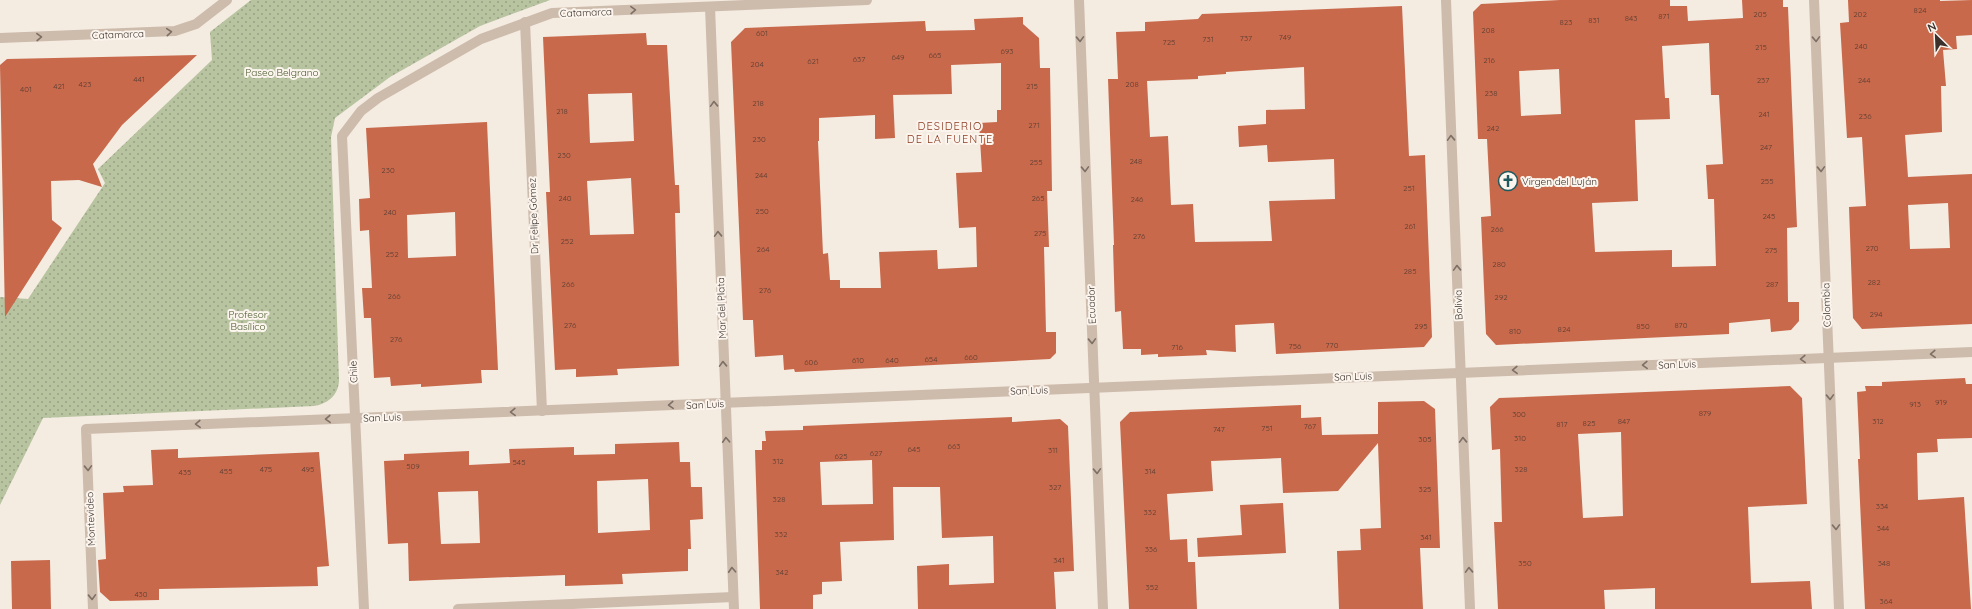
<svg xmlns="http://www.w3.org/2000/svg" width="1972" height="609" viewBox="0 0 1972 609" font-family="Quicksand,sans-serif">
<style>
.park{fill:url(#park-dots)}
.building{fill:#c8694b;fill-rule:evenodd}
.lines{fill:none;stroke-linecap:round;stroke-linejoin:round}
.minor{stroke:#cdbbac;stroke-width:10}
.oneway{stroke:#7d6f65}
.labels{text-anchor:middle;stroke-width:4;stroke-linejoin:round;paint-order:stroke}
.number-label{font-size:8px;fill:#5e3e33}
.street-label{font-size:10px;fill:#3b302b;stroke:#fbf5ee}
.park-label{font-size:10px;fill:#4a5a2e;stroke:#fbf5ee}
.poi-label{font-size:10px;fill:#3b302b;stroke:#fbf5ee;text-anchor:start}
.neighbourhood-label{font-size:11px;letter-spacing:1px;fill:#8c3b22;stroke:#fbf5ee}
</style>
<defs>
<pattern id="park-dots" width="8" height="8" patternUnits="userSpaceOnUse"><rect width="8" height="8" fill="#b8c4a0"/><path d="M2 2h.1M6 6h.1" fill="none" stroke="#97a083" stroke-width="1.8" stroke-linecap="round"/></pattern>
</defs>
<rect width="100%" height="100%" fill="#f4ebe1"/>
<path class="park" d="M 251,0 L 550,0 L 480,26 L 390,77 L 335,118 L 331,137 L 339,381 C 338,396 327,404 314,406 L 43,418 L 0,505 L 0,297 L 28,299 L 105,183 L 98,169 L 212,60 L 210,32 Z"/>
<g class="building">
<path d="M 1560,0 L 1670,0 L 1670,6 L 1687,6 L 1688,21 L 1743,18 L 1742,0 L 1783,0 L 1783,7 L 1788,7 L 1797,227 L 1787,228 L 1788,302 L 1799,302 L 1799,321 L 1791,330 L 1771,332 L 1770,319 L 1729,323 L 1729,334 L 1496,345 L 1486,334 L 1481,217 L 1491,216 L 1487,139 L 1478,139 L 1473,12 L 1481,4 ZM 1709,43 L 1711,95 L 1719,95 L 1723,164 L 1706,165 L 1708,199 L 1714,199 L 1716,266 L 1672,267 L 1672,250 L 1595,252 L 1592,203 L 1638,201 L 1635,120 L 1670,119 L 1669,98 L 1665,98 L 1662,46 ZM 1559,69 L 1561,114 L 1521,116 L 1519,71 Z"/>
<path d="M 1848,0 L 1940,0 L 1940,1 L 1972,0 L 1972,35 L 1956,36 L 1957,49 L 1943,50 L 1946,86 L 1941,86 L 1942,132 L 1905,135 L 1908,177 L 1972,174 L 1972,324 L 1862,329 L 1853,318 L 1849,207 L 1866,206 L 1862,137 L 1847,138 L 1840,23 L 1849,22 ZM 1948,203 L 1950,248 L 1910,249 L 1908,205 Z"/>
<path d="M 1402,6 L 1409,156 L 1425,155 L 1432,337 L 1424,347 L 1276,354 L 1274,323 L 1235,325 L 1236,352 L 1206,350 L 1207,355 L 1158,357 L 1158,354 L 1141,355 L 1141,349 L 1123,349 L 1121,311 L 1115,312 L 1113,245 L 1114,245 L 1108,79 L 1118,79 L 1116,32 L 1145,31 L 1145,22 L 1198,19 L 1202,14 ZM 1304,67 L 1305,109 L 1266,110 L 1266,124 L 1238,126 L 1239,147 L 1267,145 L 1268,162 L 1334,159 L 1335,199 L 1269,201 L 1272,241 L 1195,242 L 1193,204 L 1171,205 L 1168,136 L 1150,137 L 1147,81 L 1198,79 L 1198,76 L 1226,74 L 1226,72 Z"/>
<path d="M 1023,17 L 1023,24 L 1039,38 L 1040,68 L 1050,68 L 1052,191 L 1047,191 L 1049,247 L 1044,247 L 1046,332 L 1056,332 L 1056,353 L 1050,359 L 795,372 L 794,369 L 784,370 L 783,355 L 755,357 L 753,320 L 743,320 L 731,42 L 745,28 L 925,21 L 926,31 L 975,30 L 974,19 ZM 1001,63 L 1001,110 L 997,110 L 997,122 L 979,123 L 982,172 L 956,173 L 959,228 L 976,227 L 977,267 L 938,269 L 937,250 L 879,252 L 881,288 L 840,288 L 840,280 L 830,280 L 828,253 L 823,254 L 818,141 L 819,141 L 819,118 L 875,115 L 875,139 L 895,138 L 893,95 L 952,94 L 951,65 Z"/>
<path d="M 646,33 L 647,45 L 667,45 L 675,185 L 679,185 L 680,213 L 675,213 L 679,366 L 617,369 L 618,375 L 576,377 L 576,369 L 555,370 L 546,192 L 550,192 L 543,37 ZM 632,93 L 634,141 L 590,143 L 588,94 ZM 631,178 L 634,234 L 590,235 L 587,181 Z"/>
<polygon points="197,55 122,125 93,164 102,187 79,180 51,181 52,220 62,228 5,317 0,65 7,59"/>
<path d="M 487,122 L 498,370 L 481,370 L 482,383 L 421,387 L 421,384 L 391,386 L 390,377 L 374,378 L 371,318 L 364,318 L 362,288 L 372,288 L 369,230 L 360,231 L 359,199 L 370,198 L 366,128 ZM 455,212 L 456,256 L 408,258 L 407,215 Z"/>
<polygon points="1965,378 1966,384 1972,384 1972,438 1937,439 1938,452 1917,453 1918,500 1964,497 1971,609 1865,609 1858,459 1860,459 1857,392 1866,391 1865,386 1882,386 1882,382"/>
<path d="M 1790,386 L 1802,398 L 1807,504 L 1748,507 L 1751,583 L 1810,581 L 1812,609 L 1655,609 L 1655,588 L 1604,590 L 1605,609 L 1498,609 L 1494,522 L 1502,522 L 1500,449 L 1492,450 L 1490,407 L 1499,398 ZM 1621,432 L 1623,516 L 1583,518 L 1578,434 Z"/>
<polygon points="1424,401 1435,409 1440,548 1420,548 1423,609 1339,609 1337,551 1361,550 1360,529 1381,528 1378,443 1338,491 1283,493 1281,458 1211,461 1213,491 1167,494 1170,540 1187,539 1188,562 1195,562 1197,609 1129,609 1120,422 1130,412 1301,405 1301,418 1321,417 1322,435 1378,434 1378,402"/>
<path d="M 1012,417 L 1012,422 L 1060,419 L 1068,426 L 1074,571 L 1054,572 L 1056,609 L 918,609 L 917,566 L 949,564 L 949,585 L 994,583 L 993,536 L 942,538 L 940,487 L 893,487 L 894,540 L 840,542 L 842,581 L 822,582 L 822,594 L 813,595 L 813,609 L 760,609 L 755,450 L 762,450 L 762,441 L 766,441 L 765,431 L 803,430 L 803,426 ZM 872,460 L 873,504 L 822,505 L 820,462 Z"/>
<path d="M 679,442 L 680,462 L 690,462 L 691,487 L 702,487 L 703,519 L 690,520 L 691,549 L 688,549 L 688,571 L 622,574 L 623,584 L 565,586 L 565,575 L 409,581 L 408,543 L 388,544 L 384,461 L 404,460 L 404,454 L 469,451 L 469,465 L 510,463 L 509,449 L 574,447 L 574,455 L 615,454 L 615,444 ZM 648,479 L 650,530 L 598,533 L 597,481 ZM 478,491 L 480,543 L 441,544 L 438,492 Z"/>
<polygon points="178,449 178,458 319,452 329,566 317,567 318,586 159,589 159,600 110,601 100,592 98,560 106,559 103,493 124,492 123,486 153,485 151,450"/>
<polygon points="1283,503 1286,553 1198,557 1197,538 1242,535 1240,505"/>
<polygon points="50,560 51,609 12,609 11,561"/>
</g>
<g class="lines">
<g class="minor">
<polyline points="1079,0 1103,609"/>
<polyline points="1446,0 1470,609"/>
<polyline points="1814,0 1839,609"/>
<polyline points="710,7 734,609"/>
<polyline points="525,22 542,411"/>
<polyline points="0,38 175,31 196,24 227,0"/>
<polyline points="93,609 86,429 1972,352"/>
<polyline points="364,609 342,136 361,111 378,98 481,39 552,13 867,0"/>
<polyline points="458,609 733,597"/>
</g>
</g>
<defs><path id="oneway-chevron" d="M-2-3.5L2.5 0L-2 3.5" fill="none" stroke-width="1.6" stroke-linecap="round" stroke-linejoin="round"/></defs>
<g class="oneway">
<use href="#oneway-chevron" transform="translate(633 10) rotate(-2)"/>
<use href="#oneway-chevron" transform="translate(169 32) rotate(-5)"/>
<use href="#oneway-chevron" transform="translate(39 37) rotate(-2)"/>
<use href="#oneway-chevron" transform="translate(1080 39) rotate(88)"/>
<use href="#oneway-chevron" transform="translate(1816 39) rotate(88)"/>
<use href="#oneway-chevron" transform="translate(714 104) rotate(-92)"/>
<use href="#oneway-chevron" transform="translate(1451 138) rotate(-92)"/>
<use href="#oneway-chevron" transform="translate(1085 169) rotate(88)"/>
<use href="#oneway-chevron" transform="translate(1821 169) rotate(88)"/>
<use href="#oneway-chevron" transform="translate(718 234) rotate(-92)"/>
<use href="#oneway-chevron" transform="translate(1457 268) rotate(-92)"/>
<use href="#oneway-chevron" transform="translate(1092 341) rotate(88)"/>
<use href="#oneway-chevron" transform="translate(1933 354) rotate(177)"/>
<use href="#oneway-chevron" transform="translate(1803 359) rotate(178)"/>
<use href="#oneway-chevron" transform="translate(723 364) rotate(-92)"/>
<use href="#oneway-chevron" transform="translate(1645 365) rotate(178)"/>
<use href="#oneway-chevron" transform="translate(1515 370) rotate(178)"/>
<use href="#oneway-chevron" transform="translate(1830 397) rotate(88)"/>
<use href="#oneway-chevron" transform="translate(671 405) rotate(177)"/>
<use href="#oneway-chevron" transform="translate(513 412) rotate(178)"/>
<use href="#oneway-chevron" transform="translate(328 419) rotate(178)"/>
<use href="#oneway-chevron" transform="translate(198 424) rotate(178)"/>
<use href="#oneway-chevron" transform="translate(726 440) rotate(-93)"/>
<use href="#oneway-chevron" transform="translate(1463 440) rotate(-92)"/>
<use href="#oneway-chevron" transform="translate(88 468) rotate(88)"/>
<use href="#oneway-chevron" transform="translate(1097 471) rotate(88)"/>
<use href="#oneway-chevron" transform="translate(1836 527) rotate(88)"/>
<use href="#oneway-chevron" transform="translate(732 570) rotate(-93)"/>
<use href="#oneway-chevron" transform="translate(1469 570) rotate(-92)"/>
<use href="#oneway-chevron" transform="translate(92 597) rotate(88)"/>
</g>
<defs>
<symbol id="church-ring" viewBox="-11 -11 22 22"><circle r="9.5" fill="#fbf5ee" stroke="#1f5a5e" stroke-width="1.5"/><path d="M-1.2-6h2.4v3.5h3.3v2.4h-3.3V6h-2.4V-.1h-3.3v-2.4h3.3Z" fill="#1f5a5e"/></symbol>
</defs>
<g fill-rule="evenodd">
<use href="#church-ring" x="1497" y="170" width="22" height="22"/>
</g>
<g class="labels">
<g class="number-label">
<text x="1920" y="13">824</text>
<text x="1760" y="17">205</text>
<text x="1860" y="17">202</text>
<text x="1664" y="19">871</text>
<text x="1631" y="21">843</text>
<text x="1594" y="23">831</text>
<text x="1566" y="25">823</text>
<text x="1488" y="33">208</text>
<text x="762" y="36">601</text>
<text x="1285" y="40">749</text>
<text x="1246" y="41">737</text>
<text x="1208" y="42">731</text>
<text x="1169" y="45">725</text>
<text x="1861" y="49">240</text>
<text x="1761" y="50">215</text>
<text x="1007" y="54">693</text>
<text x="935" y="58">665</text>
<text x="898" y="60">649</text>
<text x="859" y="62">637</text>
<text x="1489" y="63">216</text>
<text x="813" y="64">621</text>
<text x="757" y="67">204</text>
<text x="139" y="82">441</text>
<text x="1763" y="83">237</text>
<text x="1864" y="83">244</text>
<text x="85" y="87">423</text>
<text x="1132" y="87">208</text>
<text x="59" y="89">421</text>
<text x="1032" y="89">215</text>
<text x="26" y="92">401</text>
<text x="1491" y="96">238</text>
<text x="758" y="106">218</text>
<text x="562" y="114">218</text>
<text x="1764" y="117">241</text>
<text x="1865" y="119">236</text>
<text x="1034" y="128">271</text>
<text x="1493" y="131">242</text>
<text x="759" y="142">230</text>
<text x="1766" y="150">247</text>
<text x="564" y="158">230</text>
<text x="1136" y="164">248</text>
<text x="1036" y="165">255</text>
<text x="388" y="173">230</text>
<text x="761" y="178">244</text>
<text x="1767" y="184">255</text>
<text x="1409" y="191">251</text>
<text x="565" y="201">240</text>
<text x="1038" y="201">265</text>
<text x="1137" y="202">246</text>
<text x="762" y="214">250</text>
<text x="390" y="215">240</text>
<text x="1769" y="219">245</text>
<text x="1410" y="229">261</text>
<text x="1497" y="232">266</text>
<text x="1040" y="236">275</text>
<text x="1139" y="239">276</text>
<text x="567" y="244">252</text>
<text x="1872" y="251">270</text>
<text x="763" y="252">264</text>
<text x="1771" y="253">275</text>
<text x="392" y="257">252</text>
<text x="1499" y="267">280</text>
<text x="1410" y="274">285</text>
<text x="1874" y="285">282</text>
<text x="568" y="287">266</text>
<text x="1772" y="287">287</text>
<text x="765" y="293">276</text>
<text x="394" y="299">266</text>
<text x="1501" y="300">292</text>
<text x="1876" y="317">294</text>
<text x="570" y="328">276</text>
<text x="1681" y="328">870</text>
<text x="1421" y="329">295</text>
<text x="1643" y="329">850</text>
<text x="1564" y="332">824</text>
<text x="1515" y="334">810</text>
<text x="396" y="342">276</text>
<text x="1332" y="348">770</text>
<text x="1295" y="349">756</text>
<text x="1177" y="350">716</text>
<text x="971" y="360">660</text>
<text x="931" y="362">654</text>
<text x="858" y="363">610</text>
<text x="892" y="363">640</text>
<text x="811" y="365">606</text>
<text x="1941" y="405">919</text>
<text x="1915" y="407">913</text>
<text x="1705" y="416">879</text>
<text x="1519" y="417">300</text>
<text x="1624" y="424">847</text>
<text x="1878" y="424">312</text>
<text x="1589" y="426">825</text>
<text x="1562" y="427">817</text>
<text x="1310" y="429">767</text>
<text x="1267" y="431">751</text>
<text x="1219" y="432">747</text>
<text x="1520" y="441">310</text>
<text x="1425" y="442">305</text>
<text x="954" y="449">663</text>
<text x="914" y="452">645</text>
<text x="1053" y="453">311</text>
<text x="876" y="456">627</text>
<text x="841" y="459">625</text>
<text x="778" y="464">312</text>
<text x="519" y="465">545</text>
<text x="413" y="469">509</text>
<text x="266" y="472">475</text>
<text x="308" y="472">495</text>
<text x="1521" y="472">328</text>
<text x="226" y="474">455</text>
<text x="1150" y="474">314</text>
<text x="185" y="475">435</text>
<text x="1055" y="490">327</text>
<text x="1425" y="492">325</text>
<text x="779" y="502">328</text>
<text x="1882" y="509">334</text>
<text x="1150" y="515">332</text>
<text x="1883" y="531">344</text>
<text x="781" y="537">332</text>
<text x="1426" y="540">341</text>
<text x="1151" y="552">336</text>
<text x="1059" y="563">341</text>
<text x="1525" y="566">350</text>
<text x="1884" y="566">348</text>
<text x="782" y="575">342</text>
<text x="1152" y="590">352</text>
<text x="141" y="597">430</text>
<text x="1886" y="604">364</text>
</g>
<g class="street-label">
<text transform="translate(586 12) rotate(-2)" y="4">Catamarca</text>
<text transform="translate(118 34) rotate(-2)" y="4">Catamarca</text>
<text transform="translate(533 216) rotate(-92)" y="4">Dr Felipe Gómez</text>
<text transform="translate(1091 305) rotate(-92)" y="4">Ecuador</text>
<text transform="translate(1458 305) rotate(-92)" y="4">Bolivia</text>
<text transform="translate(1826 305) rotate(-92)" y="4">Colombia</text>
<text transform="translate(721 308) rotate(-92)" y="4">Mar del Plata</text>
<text transform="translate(1677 364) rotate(-2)" y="4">San Luis</text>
<text transform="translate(353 372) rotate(-93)" y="4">Chile</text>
<text transform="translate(1353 376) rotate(-2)" y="4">San Luis</text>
<text transform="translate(1029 390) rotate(-2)" y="4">San Luis</text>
<text transform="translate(705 404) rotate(-3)" y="4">San Luis</text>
<text transform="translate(382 417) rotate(-2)" y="4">San Luis</text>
<text transform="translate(90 519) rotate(-92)" y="4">Montevideo</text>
</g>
<g class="park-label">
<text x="282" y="76">Paseo Belgrano</text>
<text x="248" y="318">Profesor<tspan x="248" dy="12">Basílico</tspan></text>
</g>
<g class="poi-label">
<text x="1522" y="185">Virgen del Luján</text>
</g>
<g class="neighbourhood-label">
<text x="950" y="130">DESIDERIO<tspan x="950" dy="13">DE LA FUENTE</tspan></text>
</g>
</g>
<g transform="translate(1936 36) rotate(336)" stroke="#fbf5ee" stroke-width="3" paint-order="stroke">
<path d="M0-3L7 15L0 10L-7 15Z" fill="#3b302b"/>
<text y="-6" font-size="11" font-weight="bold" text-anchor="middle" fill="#3b302b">N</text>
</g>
</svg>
